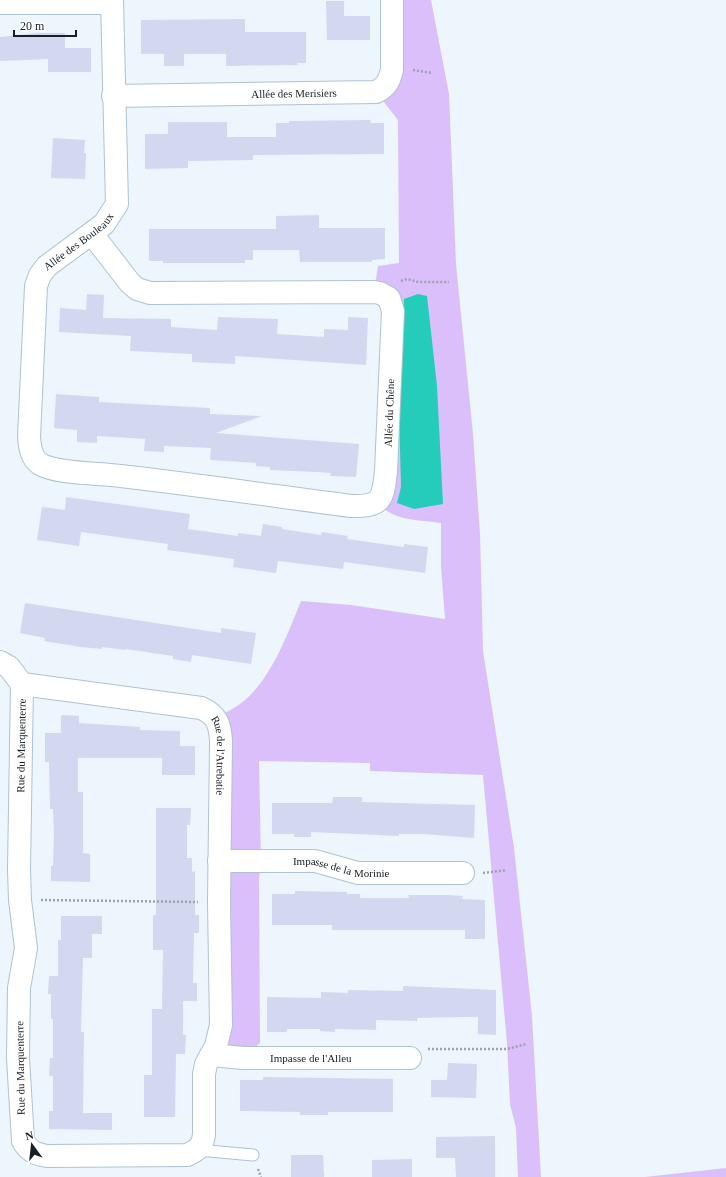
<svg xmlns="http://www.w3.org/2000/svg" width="726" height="1177" viewBox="0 0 726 1177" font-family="'Times New Roman',serif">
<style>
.green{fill:#dbbffa}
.water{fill:#25ccba}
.building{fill:#d2d8ef}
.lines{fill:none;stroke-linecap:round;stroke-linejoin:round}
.lane-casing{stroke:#aec2d4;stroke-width:13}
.street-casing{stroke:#aec2d4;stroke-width:24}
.path{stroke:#9ca3ab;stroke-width:2.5;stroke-dasharray:2 2;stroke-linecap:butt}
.lane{stroke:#fff;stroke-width:11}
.street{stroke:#fff;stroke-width:22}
.labels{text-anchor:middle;stroke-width:3;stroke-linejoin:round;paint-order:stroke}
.street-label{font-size:11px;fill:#181f25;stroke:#fff}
</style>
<rect width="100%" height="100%" fill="#edf5fd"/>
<g class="green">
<path d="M 392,0 L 431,0 L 449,94 L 456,264 L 473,434 L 480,534 L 483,651 L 514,848 L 532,1016 L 541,1177 L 518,1177 L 516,1128 L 510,1104 L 507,1043 L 483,775 L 370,771 L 370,763 L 259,761 L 261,861 L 259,879 L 260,1043 L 243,1058 L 228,1057 L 221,1024 L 217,718 C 226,712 237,707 245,700 C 273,675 287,635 301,601 L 351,605 L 445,619 L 441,567 L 441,523 C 416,519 396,522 377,503 L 393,311 L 374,292 L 378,266 L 399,263 L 398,120 L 376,92 L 390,81 Z"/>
<polygon points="726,1168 726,1177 645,1177"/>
</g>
<polygon class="water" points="418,294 427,296 437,386 443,504 414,509 397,503 401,487 399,410 404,299"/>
<g class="building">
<polygon points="326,1 344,1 344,16 370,16 370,40 327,40"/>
<polygon points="245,19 245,32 306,32 306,63 297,63 298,65 226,66 226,54 184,54 184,66 164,66 164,54 141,54 141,20"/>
<polygon points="37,33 65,33 65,48 91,48 91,72 48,72 48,59 0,61 0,37"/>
<polygon points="370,120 371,123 384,123 384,154 253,155 253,160 188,161 188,168 145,169 145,134 168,134 168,122 227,122 227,137 276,137 276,123 289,123 289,121"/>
<polygon points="53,138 85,140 84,153 86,153 85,179 51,178"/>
<polygon points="319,215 319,228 385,228 385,259 372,260 372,262 300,262 299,250 253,250 253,260 245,260 245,263 163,263 163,261 149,261 149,229 276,229 276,216"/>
<polygon points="87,294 104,295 103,318 171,319 171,327 217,330 218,317 278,319 277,334 324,337 324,329 348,330 348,317 368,318 366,365 235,356 235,364 192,362 192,354 130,351 131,336 59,332 60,308 86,310"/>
<polygon points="56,394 99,397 99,402 210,408 210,414 262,416 216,433 359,444 356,477 330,476 331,473 317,472 270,470 270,467 256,466 256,463 210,460 211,448 164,446 164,452 144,451 145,439 97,436 97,443 77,442 77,430 54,428"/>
<polygon points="66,497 190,514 188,529 238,536 238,533 261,536 263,524 282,527 282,529 321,535 322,532 348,536 347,539 404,547 404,544 428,547 425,573 344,562 343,569 278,561 276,573 233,567 234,559 167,550 168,544 81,532 79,546 37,540 42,507 65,510"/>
<polygon points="25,603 221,633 221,628 256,633 251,664 192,655 191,662 173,659 173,656 125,649 125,650 102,647 102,649 81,647 44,641 45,638 20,633"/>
<polygon points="61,715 79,716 79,723 140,727 140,730 180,731 180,746 195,746 195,775 162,775 162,758 78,758 78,792 83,792 83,853 90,854 90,882 51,881 51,866 53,866 54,834 53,809 50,809 49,762 45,762 45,733 61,733"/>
<polygon points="333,797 362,797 362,802 475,805 474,838 423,834 399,834 399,836 311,832 311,837 294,837 294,834 272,834 272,803 332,803"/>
<polygon points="156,808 191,808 190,825 187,825 187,858 192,858 192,872 195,871 195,915 199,915 199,933 194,933 193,983 197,983 197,1001 183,1001 183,1035 186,1035 185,1054 176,1054 175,1117 144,1117 144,1075 152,1075 152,1009 162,1009 163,950 153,950 153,915 156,915"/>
<polygon points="295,891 347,892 347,894 360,894 360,898 409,898 408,895 447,895 463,896 462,899 485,900 485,939 465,939 465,930 332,930 332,925 272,925 272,894 295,894"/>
<polygon points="61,916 102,916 102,934 92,934 92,958 83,958 81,1032 84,1032 83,1113 112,1113 112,1130 49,1129 49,1111 53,1111 53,1076 49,1076 50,1058 53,1058 53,1019 51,1019 51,994 48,994 49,976 58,976 58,940 61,940"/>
<polygon points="403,986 496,990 496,1035 478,1034 478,1017 462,1017 417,1018 417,1021 376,1020 376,1030 335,1029 335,1032 320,1031 320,1029 287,1029 287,1032 267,1032 267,997 321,998 321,992 348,993 348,990 403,991"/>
<polygon points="448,1063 477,1064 476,1098 431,1097 431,1080 447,1080"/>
<polygon points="263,1077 393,1079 393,1112 328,1112 328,1115 300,1115 300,1112 240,1111 240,1080 263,1080"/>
<polygon points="495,1136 495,1177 456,1177 455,1158 436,1158 436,1137"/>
<polygon points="291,1155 323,1155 324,1177 291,1177"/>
<polygon points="412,1159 412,1177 372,1177 372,1160"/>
</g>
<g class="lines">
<defs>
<polyline id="lane" points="198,1150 253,1155"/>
<g id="street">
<polyline points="0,3 112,3"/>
<path id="s1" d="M 113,96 L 376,92 C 386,87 389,82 392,70 L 392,0"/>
<path id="s2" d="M 92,234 L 130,283 L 137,289 L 150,293 L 374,292 L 380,293 L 389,298 L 393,311 L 386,471 C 383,499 382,507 351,506 C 275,496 198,485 121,476 C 102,473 56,474 40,464 C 31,458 30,447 29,437 L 36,286 L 40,275 L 47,266 L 104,224 L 117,204 L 112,0"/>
<path id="s3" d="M 0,662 L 9,667 L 22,684 L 201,708 C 217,715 220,724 221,741 L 219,903 L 221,1025 L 216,1046 L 206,1064 L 204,1074 L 204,1135 C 202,1147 198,1150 187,1155 L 47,1156 C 35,1154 29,1151 23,1141 L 18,1058 L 19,988 L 26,948 L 20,900 L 19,870 L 22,684"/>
<path id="s4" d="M 219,861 L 315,861 L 358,873 L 463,873"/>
<path id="s5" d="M 211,1055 L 243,1058 L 410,1058"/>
</g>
</defs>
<use href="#lane" class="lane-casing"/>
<use href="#street" class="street-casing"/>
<g class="path">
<polyline points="413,70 432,73"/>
<polyline points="401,281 407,279 418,282 449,282"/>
<polyline points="483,873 506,870"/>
<polyline points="41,900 198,902"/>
<polyline points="428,1049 507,1049 526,1044"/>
<polyline points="258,1169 261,1177"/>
</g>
<use href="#lane" class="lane"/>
<use href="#street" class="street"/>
</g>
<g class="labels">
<g class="street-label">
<text dy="4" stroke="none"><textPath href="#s1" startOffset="181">Allée des Merisiers</textPath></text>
<text dy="4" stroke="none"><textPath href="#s2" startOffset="1117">Allée des Bouleaux</textPath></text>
<text transform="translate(389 413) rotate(-88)" y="4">Allée du Chêne</text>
<text dy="4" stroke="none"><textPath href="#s3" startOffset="1245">Rue du Marquenterre</textPath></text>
<text dy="4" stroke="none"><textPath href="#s3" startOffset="268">Rue de l'Atrebatie</textPath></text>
<text dy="4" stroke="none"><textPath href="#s4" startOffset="123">Impasse de la Morinie</textPath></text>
<text dy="4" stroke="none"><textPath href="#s5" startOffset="100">Impasse de l'Alleu</textPath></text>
<text transform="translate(20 1068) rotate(-91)" y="4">Rue du Marquenterre</text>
</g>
</g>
<g transform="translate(32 1145) rotate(345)" stroke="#ffffff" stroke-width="3" paint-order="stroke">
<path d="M0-3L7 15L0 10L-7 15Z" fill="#181f25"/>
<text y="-6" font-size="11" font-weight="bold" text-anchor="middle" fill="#181f25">N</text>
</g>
<path d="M14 30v6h62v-6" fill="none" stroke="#181f25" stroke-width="2"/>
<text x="20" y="30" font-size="12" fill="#181f25" stroke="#ffffff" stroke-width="3" paint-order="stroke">20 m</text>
</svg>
